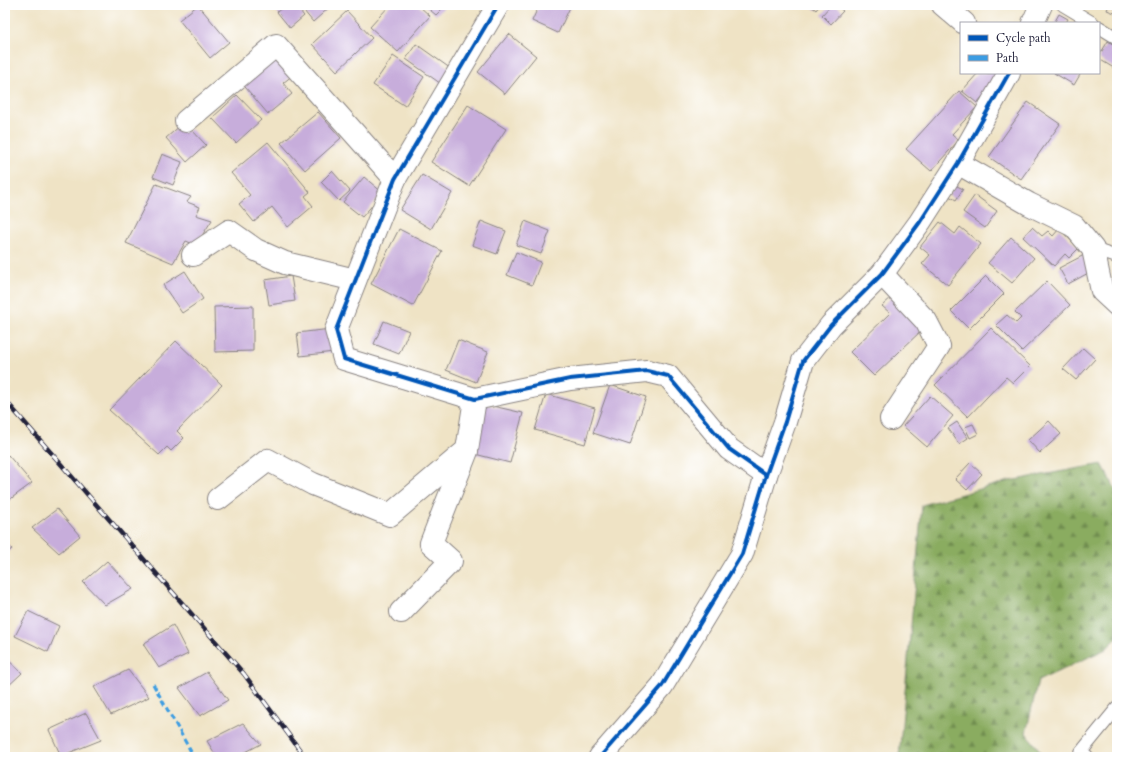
<svg xmlns="http://www.w3.org/2000/svg" width="1122" height="762" viewBox="0 0 1122 762" font-family="Cardo,serif">
<style>
.forest{fill:url(#forest-firs);stroke:#56674e}
.building{fill:#c7addb}
.lines{fill:none;stroke-linecap:round;stroke-linejoin:round}
.service-casing{stroke:#888280;stroke-width:14}
.minor-casing{stroke:#888280;stroke-width:24}
.service{stroke:#fff;stroke-width:12}
.minor{stroke:#fff;stroke-width:22}
.rail-casing{stroke:#22223b;stroke-width:4.5}
.rail{stroke:#fff;stroke-width:3;stroke-dasharray:9;stroke-linecap:butt}
.quiet{stroke:#3c9ce2;stroke-width:3;stroke-dasharray:6 3;stroke-linecap:butt}
.cycleway-casing{stroke:#fff;stroke-width:6}
.cycleway{stroke:#0057b8;stroke-width:4}
</style>
<defs>
<pattern id="forest-firs" width="22" height="20" patternUnits="userSpaceOnUse"><rect width="22" height="20" fill="#8aac60"/><path d="M5 1l3.5 6h-7zM16 11l3.5 6h-7z" fill="#708c50"/></pattern>
</defs>
<rect width="100%" height="100%" fill="#fff"/>
<filter id="ink" filterUnits="userSpaceOnUse"><feTurbulence type="fractalNoise" baseFrequency=".025" numOctaves="2"/><feDisplacementMap in="SourceGraphic" scale="8" xChannelSelector="R" yChannelSelector="G"/><feConvolveMatrix kernelMatrix="1 2 1 2 8 2 1 2 1" color-interpolation-filters="sRGB"/></filter>
<filter id="wash" filterUnits="userSpaceOnUse"><feTurbulence type="fractalNoise" baseFrequency=".012" numOctaves="4" result="noise"/><feDisplacementMap in="SourceGraphic" scale="16" xChannelSelector="R" yChannelSelector="G"/><feGaussianBlur stdDeviation="0.9" result="paint"/><feColorMatrix in="noise" values="0 0 0 0 0 0 0 0 0 0 0 0 0 0 0 0 0 1.4 0 .05"/><feComposite in="paint" operator="in"/></filter>
<g filter="url(#wash)">
<rect width="100%" height="100%" fill="#efe3c5"/>
<polygon class="forest" points="1102,464 1117,492 1117,638 1106,649 1038,681 1026,733 1045,757 899,757 922,505 1009,481"/>
<g id="blocks">
<g class="building">
<polygon points="198,5 229,42 210,58 179,20"/>
<polygon points="285,5 295,5 304,16 290,28 277,12"/>
<polygon points="299,5 332,5 313,22"/>
<polygon points="390,5 418,5 430,16 398,52 370,27"/>
<polygon points="424,5 446,5 436,15"/>
<polygon points="539,5 571,5 558,33 532,21"/>
<polygon points="810,5 820,5 816,10"/>
<polygon points="831,5 836,5 843,11 831,24 822,15"/>
<polygon points="1109,5 1117,5 1117,14 1107,10"/>
<polygon points="347,11 372,38 337,71 312,44"/>
<polygon points="1059,14 1068,19 1066,23 1054,23"/>
<polygon points="509,34 536,56 505,94 478,72"/>
<polygon points="1108,41 1117,47 1117,70 1099,59 1099,56"/>
<polygon points="416,44 454,71 444,86 406,59"/>
<polygon points="273,52 293,75 283,83 292,94 268,114 240,81"/>
<polygon points="393,56 424,77 405,106 373,85"/>
<polygon points="978,73 1001,73 1002,74 977,103 962,91"/>
<polygon points="1054,73 1081,73 1074,85"/>
<polygon points="959,91 977,107 952,134 959,140 931,171 906,149"/>
<polygon points="237,95 261,120 236,143 212,118"/>
<polygon points="1028,102 1060,124 1021,179 989,157"/>
<polygon points="468,105 506,129 469,186 431,162"/>
<polygon points="318,112 341,138 305,170 281,143"/>
<polygon points="181,125 187,132 191,129 206,145 187,162 166,138"/>
<polygon points="268,142 310,192 305,196 313,206 288,227 272,207 254,222 239,204 250,195 231,173"/>
<polygon points="162,154 182,162 173,185 153,177"/>
<polygon points="332,171 350,191 339,201 321,182"/>
<polygon points="422,175 452,193 431,229 400,210"/>
<polygon points="364,177 383,193 362,217 343,202"/>
<polygon points="156,184 191,197 187,202 200,207 196,215 212,220 196,245 186,241 173,263 126,243"/>
<polygon points="955,185 963,189 956,200 949,196"/>
<polygon points="975,195 997,211 985,228 963,212"/>
<polygon points="481,221 506,231 497,254 472,245"/>
<polygon points="525,221 550,231 541,254 516,245"/>
<polygon points="940,222 955,234 960,227 981,244 948,285 922,264 930,255 920,247"/>
<polygon points="1032,227 1042,236 1048,231 1053,236 1059,229 1079,248 1069,258 1065,254 1054,266 1023,237"/>
<polygon points="399,229 442,251 413,306 371,284"/>
<polygon points="1011,237 1034,258 1012,283 988,263"/>
<polygon points="516,252 541,262 532,285 507,275"/>
<polygon points="1084,255 1092,271 1068,284 1059,268"/>
<polygon points="185,271 203,299 182,313 163,285"/>
<polygon points="291,276 295,301 269,305 265,280"/>
<polygon points="986,276 1004,294 969,329 951,311"/>
<polygon points="1047,281 1070,305 1022,351 996,325 1007,315 1016,323 1021,318 1015,312"/>
<polygon points="893,296 924,328 874,376 850,352 890,313 882,306"/>
<polygon points="253,306 253,351 215,352 214,307"/>
<polygon points="384,321 409,331 399,354 374,344"/>
<polygon points="991,328 1030,366 1013,383 1006,377 968,417 935,385"/>
<polygon points="331,329 334,352 300,356 297,333"/>
<polygon points="458,340 488,352 476,382 446,370"/>
<polygon points="176,341 222,385 177,431 184,438 171,451 167,447 159,455 109,410"/>
<polygon points="1083,348 1095,359 1076,380 1063,369"/>
<polygon points="610,385 646,397 630,445 593,433"/>
<polygon points="546,394 595,408 585,444 535,430"/>
<polygon points="930,396 953,416 927,447 903,426"/>
<polygon points="484,404 523,413 510,463 471,453"/>
<polygon points="1049,421 1061,434 1040,453 1028,440"/>
<polygon points="957,422 968,438 959,444 948,428"/>
<polygon points="973,424 978,434 970,438 965,427"/>
<polygon points="8,455 32,483 5,503 5,458"/>
<polygon points="970,463 982,474 967,490 955,479"/>
<polygon points="57,509 80,536 59,553 32,528"/>
<polygon points="5,542 12,549 5,554"/>
<polygon points="107,561 133,589 105,605 83,582"/>
<polygon points="28,611 59,626 48,652 15,636"/>
<polygon points="173,625 188,654 159,668 143,644"/>
<polygon points="5,657 22,673 5,689"/>
<polygon points="128,670 149,697 111,715 94,687"/>
<polygon points="207,672 228,700 200,716 179,688"/>
<polygon points="86,713 101,740 61,756 49,730"/>
<polygon points="243,723 261,744 236,757 217,757 207,741"/>
</g>
</g>
</g>
<g filter="url(#ink)">
<use href="#blocks" fill-opacity="0" stroke="#888280" stroke-width="1"/>
<g class="lines">
<defs>
<g id="service">
<polyline points="1063,5 1093,23"/>
<polyline points="1099,27 1117,38"/>
<polyline points="1093,249 1117,257"/>
<polyline points="1087,757 1081,752 1117,708"/>
</g>
<g id="minor">
<polyline points="498,5 395,179 336,330 344,359 475,399 570,379 647,371 668,376 729,449 766,475"/>
<polyline points="943,5 964,23"/>
<polyline points="1033,23 1041,5"/>
<polyline points="186,121 276,45 395,179"/>
<polyline points="958,163 1029,204 1074,226 1093,249 1102,291 1117,305"/>
<polyline points="193,255 229,231 256,250 285,263 355,280"/>
<polyline points="882,274 926,321 939,346 891,419"/>
<polyline points="218,499 268,460 313,484 390,515 467,450 475,399"/>
<polyline points="401,612 451,561 431,543 467,451"/>
<polyline points="600,757 662,686 742,554 766,475 785,422 803,361 831,325 882,274 920,222 958,163 1009,73"/>
</g>
</defs>
<use href="#service" class="service-casing"/>
<use href="#minor" class="minor-casing"/>
<use href="#service" class="service"/>
<use href="#minor" class="minor"/>
<defs>
<polyline id="rail" points="5,400 244,674 305,757"/>
</defs>
<use href="#rail" class="rail-casing"/>
<use href="#rail" class="rail"/>
<polyline class="quiet" points="153,684 194,757"/>
<defs>
<g id="cycleway">
<polyline points="498,5 395,179 336,330 344,359 475,399 570,379 647,371 668,376 729,449 766,475"/>
<polyline points="600,757 662,686 742,554 766,475 785,422 803,361 831,325 882,274 920,222 958,163 1009,73"/>
</g>
</defs>
<use href="#cycleway" class="cycleway-casing"/>
<use href="#cycleway" class="cycleway"/>
</g>
</g>
<rect width="1122" height="762" fill="none" stroke="#fff" stroke-width="20"/>
<rect x="960" y="22" width="140" height="52" fill="#ffffff" stroke="#a7a7b1"/>
<rect x="968" y="35" width="20" height="6" fill="#0057b8" stroke="#a7a7b1"/>
<text x="996" y="42" font-size="12" fill="#22223b">Cycle path</text>
<rect x="968" y="55" width="20" height="6" fill="#3c9ce2" stroke="#a7a7b1"/>
<text x="996" y="62" font-size="12" fill="#22223b">Path</text>
</svg>
